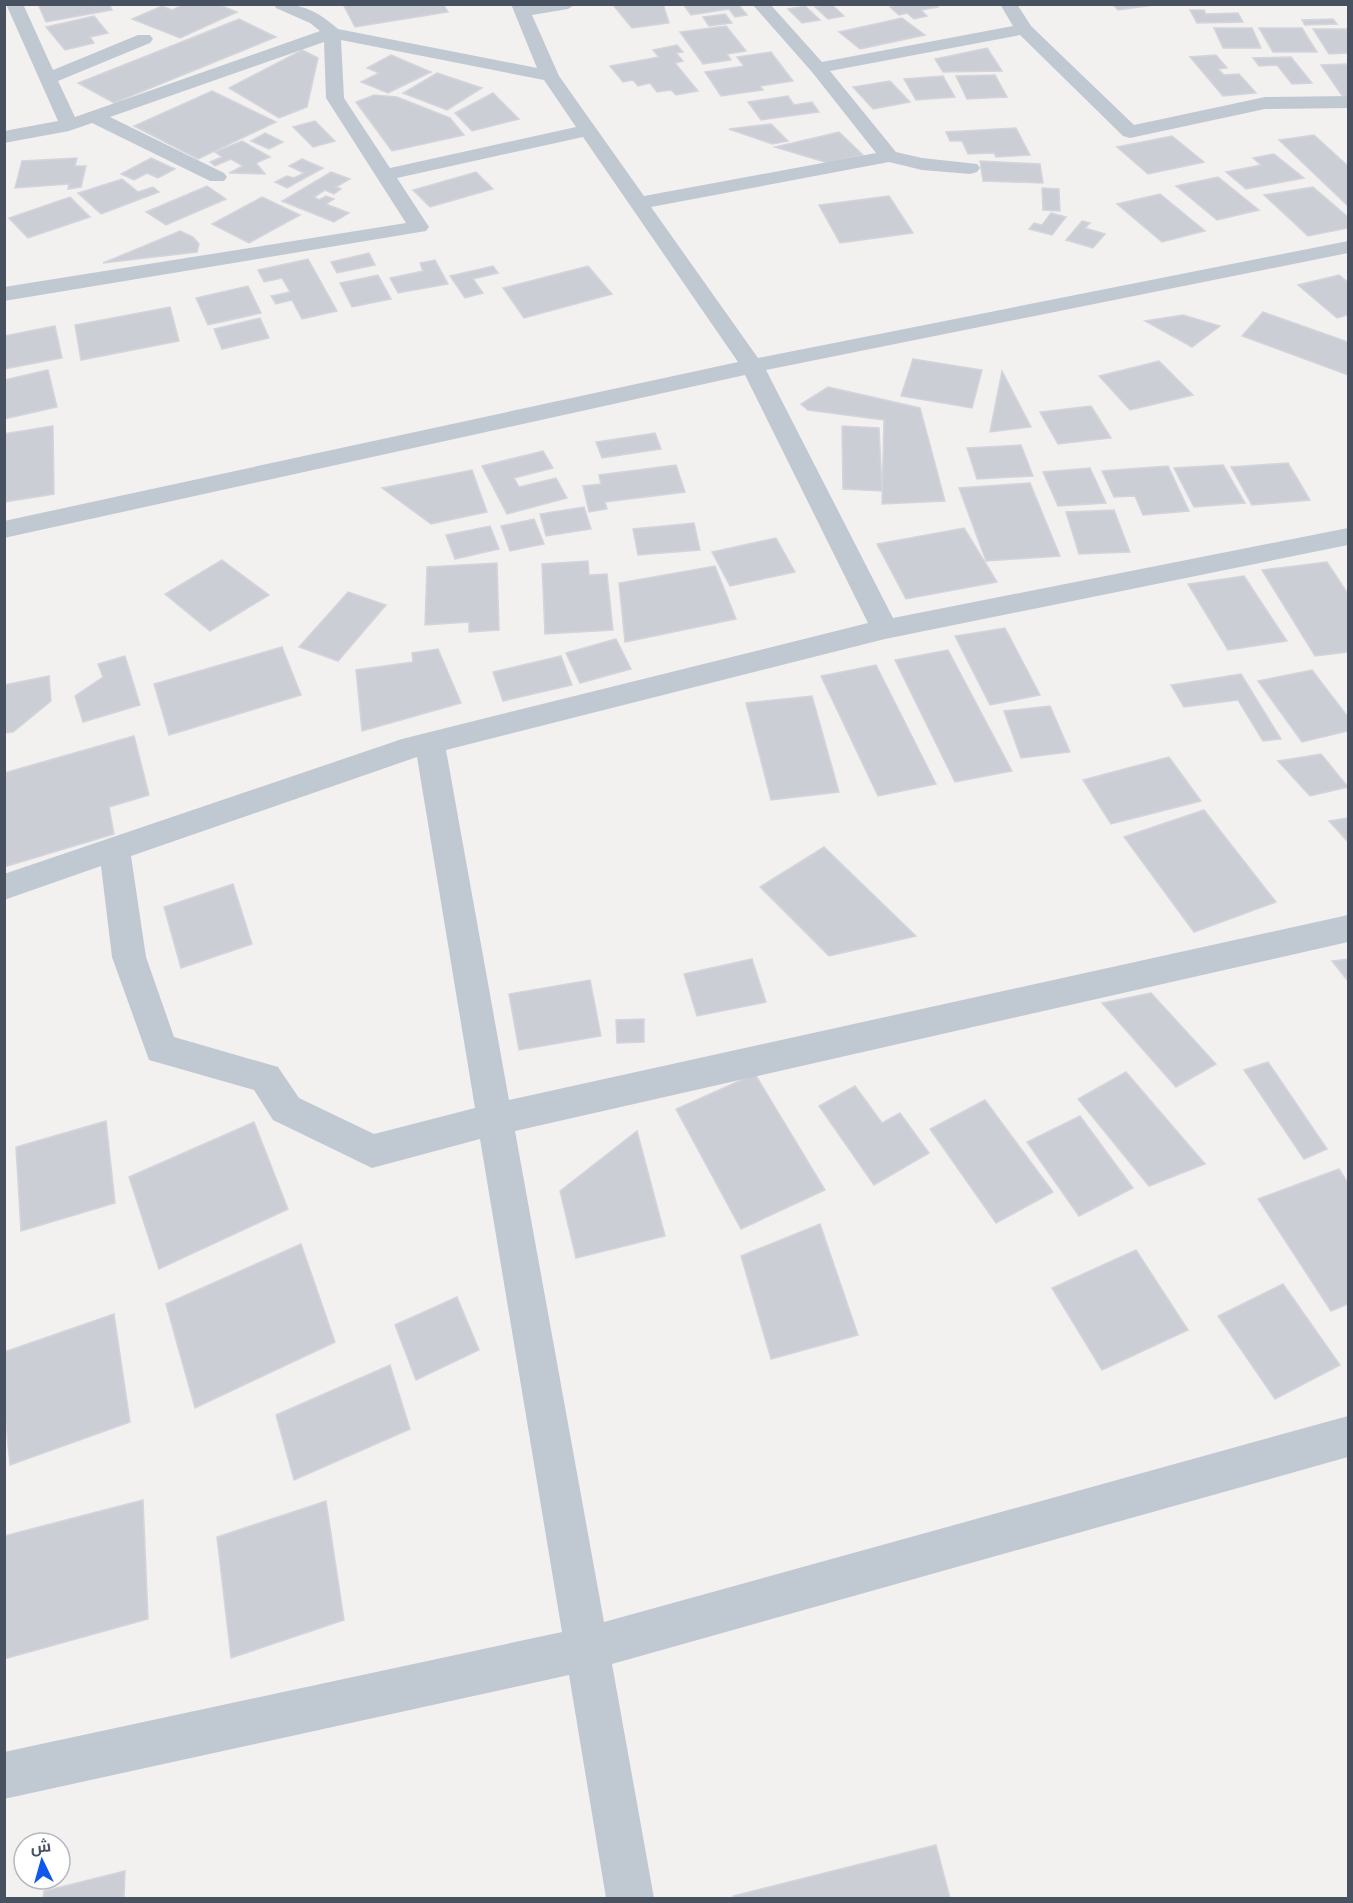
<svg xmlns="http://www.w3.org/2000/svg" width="1353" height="1903" viewBox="0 0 1353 1903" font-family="'Alegreya Sans',Cairo,sans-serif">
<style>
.building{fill:#ccced6;stroke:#d4d5dc;stroke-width:1.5}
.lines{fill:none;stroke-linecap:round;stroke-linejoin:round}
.minor{fill:#c0c9d2;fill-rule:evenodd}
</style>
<rect width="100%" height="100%" fill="#f3f0f0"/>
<g class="building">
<polygon points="38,4 89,4 90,6 109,4 112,10 46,22"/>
<polygon points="185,4 217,4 237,12 180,38 132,19 162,6 172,10"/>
<polygon points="343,4 443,4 448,12 355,27"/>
<polygon points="663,4 669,23 632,28 613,5"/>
<polygon points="683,4 738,4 747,15 735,17 729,9 691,15"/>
<polygon points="831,4 844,16 828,19 815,7"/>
<polygon points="898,4 935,4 938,7 921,10 927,16 914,19 907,13 899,15 890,7"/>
<polygon points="1112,4 1162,4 1118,10"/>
<polygon points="805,6 820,20 802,23 788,9"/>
<polygon points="1190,10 1204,10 1206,14 1238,13 1243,22 1197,23"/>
<polygon points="725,14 732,23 709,26 703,17"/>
<polygon points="94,16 108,33 90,37 94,43 65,50 46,27"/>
<polygon points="902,18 925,35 860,49 839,32"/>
<polygon points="239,19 276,37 114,103 78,83"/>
<polygon points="1333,19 1337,24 1305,25 1302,20"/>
<polygon points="726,26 746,51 727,54 731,60 703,64 680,32"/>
<polygon points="1214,28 1252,28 1261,48 1223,48"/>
<polygon points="1259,28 1302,28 1317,52 1273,52"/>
<polygon points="1313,29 1348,29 1348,53 1329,54"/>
<polygon points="677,45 683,52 676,53 683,61 675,63 698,91 676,95 671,90 657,92 650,83 638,86 633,80 623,82 610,66 659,57 653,50"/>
<polygon points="987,48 1002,71 943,72 935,59"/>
<polygon points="302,50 318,58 307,107 279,118 229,88"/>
<polygon points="771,52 793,81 760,86 763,90 721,96 705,72 744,66 737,57"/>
<polygon points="391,55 431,72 388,93 361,82 379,73 367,68"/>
<polygon points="1216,55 1227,68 1218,69 1224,75 1239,74 1256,93 1223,96 1190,57"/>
<polygon points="1291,57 1312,83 1292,84 1277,65 1259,66 1253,58"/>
<polygon points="1348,64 1348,97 1343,97 1321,65"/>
<polygon points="437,73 482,88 447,110 403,93"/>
<polygon points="995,75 1007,97 967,99 956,76"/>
<polygon points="943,76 955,97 916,100 904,79"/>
<polygon points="890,81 910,102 873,109 853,87"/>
<polygon points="212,91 276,122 198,159 134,126"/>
<polygon points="493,93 519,119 472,131 455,113"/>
<polygon points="374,95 397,97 450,118 464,135 392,151 356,102"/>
<polygon points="788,96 794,105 812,102 819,112 761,120 748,102"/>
<polygon points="315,121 335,141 313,147 293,127"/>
<polygon points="771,124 788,141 772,144 729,129"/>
<polygon points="1016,128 1030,155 996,157 994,153 968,154 962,141 950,141 946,132"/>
<polygon points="839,132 863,155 828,163 775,147"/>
<polygon points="265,133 283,142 269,149 251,141"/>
<polygon points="1314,135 1348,166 1348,206 1279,140"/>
<polygon points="1172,136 1204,162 1148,174 1117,147"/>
<polygon points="242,141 270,157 256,163 265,174 229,173 243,166 231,159 215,166 210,162 222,157 215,152"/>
<polygon points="1274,154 1304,178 1246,189 1226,172 1261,165 1253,158"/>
<polygon points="77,158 75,166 86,166 81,187 68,189 69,184 15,188 22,161"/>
<polygon points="151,158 175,169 158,178 147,173 134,180 121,174"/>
<polygon points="302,159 323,168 287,188 275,182 287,176 294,178 304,173 289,166"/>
<polygon points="980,161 1040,164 1043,183 983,181"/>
<polygon points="331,172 350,179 336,187 341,189 334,194 325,190 314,197 319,200 326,196 334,199 326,204 349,213 334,222 282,201"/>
<polygon points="476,172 493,189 430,207 413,190"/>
<polygon points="1218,177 1259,210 1217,220 1176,186"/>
<polygon points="122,179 138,192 153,187 159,192 101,214 78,193"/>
<polygon points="207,186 226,199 166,225 146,212"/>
<polygon points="1313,187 1348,217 1348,228 1308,236 1264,195"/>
<polygon points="1042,188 1059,189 1060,211 1043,210"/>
<polygon points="1160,194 1205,231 1162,242 1117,204"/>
<polygon points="889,196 913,233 840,243 819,205"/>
<polygon points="70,197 90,217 28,238 9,218"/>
<polygon points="262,197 300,215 249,243 212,224"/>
<polygon points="1051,213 1066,217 1052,235 1029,229 1034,223 1042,225"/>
<polygon points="1082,221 1090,223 1085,228 1105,234 1093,248 1066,240"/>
<polygon points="180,231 193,237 199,244 197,252 103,263"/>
<polygon points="369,253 375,265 337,273 331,262"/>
<polygon points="308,259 337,311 302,319 292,300 276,304 271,296 290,292 282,278 264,282 258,270"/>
<polygon points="435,260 448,284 398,293 390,278 423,271 420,263"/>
<polygon points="493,266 498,273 473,279 483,293 465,298 450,276"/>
<polygon points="588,266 612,294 524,318 503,288"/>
<polygon points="378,275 391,299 352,307 340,283"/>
<polygon points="1339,275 1348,282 1348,315 1337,318 1298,285"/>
<polygon points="248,286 261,313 208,325 196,298"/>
<polygon points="170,307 179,341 81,360 75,325"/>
<polygon points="1263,312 1348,342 1348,375 1242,336"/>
<polygon points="1183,315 1220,326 1192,347 1145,321"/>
<polygon points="260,318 269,338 222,349 214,329"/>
<polygon points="55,326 62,358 4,369 4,336"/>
<polygon points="913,359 982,370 972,408 901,396"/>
<polygon points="1159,361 1193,395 1130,410 1099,376"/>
<polygon points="48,370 57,407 4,419 4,380"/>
<polygon points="1002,371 1031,427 990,432"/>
<polygon points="828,387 920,408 945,501 882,504 884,420 808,410 801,404"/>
<polygon points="1091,406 1111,438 1058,444 1040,412"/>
<polygon points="53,426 54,494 4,502 4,434"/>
<polygon points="842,426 879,428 882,491 843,489"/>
<polygon points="655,433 661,449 602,458 596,442"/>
<polygon points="1021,445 1033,476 977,479 967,448"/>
<polygon points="543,451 553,468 514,478 519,487 556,478 567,498 507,514 482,466"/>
<polygon points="1288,463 1310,500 1252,505 1231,467"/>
<polygon points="676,465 685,492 605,502 607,509 589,512 583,486 601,484 599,475"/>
<polygon points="1223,465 1245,503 1194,507 1174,468"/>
<polygon points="1168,466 1189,511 1143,515 1135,496 1114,497 1102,471"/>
<polygon points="1090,468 1106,503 1058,506 1043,472"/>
<polygon points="472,470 487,512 431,524 382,488"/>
<polygon points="1030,483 1060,556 986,561 959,488"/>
<polygon points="584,507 591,529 546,536 540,514"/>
<polygon points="1114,510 1130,552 1079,554 1066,512"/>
<polygon points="534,519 544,544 510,551 501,526"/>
<polygon points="694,523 700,550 638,555 633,529"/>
<polygon points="490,526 499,549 455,559 446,535"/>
<polygon points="964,528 997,582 906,599 877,544"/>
<polygon points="776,538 795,572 730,586 712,552"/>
<polygon points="222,560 269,595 210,631 165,594"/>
<polygon points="588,561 589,575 607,574 613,630 545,634 542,564"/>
<polygon points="1327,562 1348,594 1348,652 1315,656 1262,570"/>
<polygon points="497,563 499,630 469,632 469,622 425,625 427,567"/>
<polygon points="715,566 736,619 625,642 619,583"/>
<polygon points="1244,576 1287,641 1228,650 1188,584"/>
<polygon points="348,592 386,605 338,661 299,647"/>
<polygon points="1005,628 1040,695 990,705 955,636"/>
<polygon points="616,639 631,669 580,683 566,653"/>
<polygon points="282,647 301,695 169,735 154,684"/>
<polygon points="438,649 461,703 362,731 356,670 413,662 412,653"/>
<polygon points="948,650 1012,771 955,782 895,660"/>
<polygon points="125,656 140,705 83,722 75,696 103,677 98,664"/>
<polygon points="561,656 572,685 503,701 493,672"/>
<polygon points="876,665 936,784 878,796 821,676"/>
<polygon points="1312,670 1348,717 1348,731 1302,742 1258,681"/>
<polygon points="1241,674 1281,739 1263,741 1238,700 1184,707 1171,685"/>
<polygon points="49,676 51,701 13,732 4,733 4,685"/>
<polygon points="812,696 839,792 771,800 746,703"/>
<polygon points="1050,706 1070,752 1021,758 1004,711"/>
<polygon points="134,736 149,795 109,807 114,834 4,867 4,773"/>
<polygon points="1321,754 1348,787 1310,796 1278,761"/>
<polygon points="1169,757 1201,801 1111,824 1083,780"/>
<polygon points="1204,810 1276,902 1194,932 1124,837"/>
<polygon points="1348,818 1348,842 1329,821"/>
<polygon points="824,847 916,936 829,956 760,887"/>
<polygon points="233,884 252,944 181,968 164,907"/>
<polygon points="752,959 766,1002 697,1016 684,974"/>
<polygon points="1348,959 1348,981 1332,961"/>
<polygon points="590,980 601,1036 519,1050 509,994"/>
<polygon points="1151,993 1216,1064 1176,1087 1102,1003"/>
<polygon points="644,1019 644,1042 617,1043 616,1020"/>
<polygon points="1268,1062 1327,1149 1304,1159 1244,1070"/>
<polygon points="1126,1072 1205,1164 1149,1186 1078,1099"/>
<polygon points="755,1074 825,1190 741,1229 676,1109"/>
<polygon points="855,1086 882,1123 900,1113 929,1153 874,1185 819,1106"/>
<polygon points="985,1100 1053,1192 996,1223 930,1129"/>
<polygon points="1080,1116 1133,1188 1079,1216 1027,1142"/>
<polygon points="106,1121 115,1203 21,1231 16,1147"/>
<polygon points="254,1122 288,1209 159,1269 129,1177"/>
<polygon points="637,1131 665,1236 576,1258 560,1191"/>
<polygon points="1339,1169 1348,1183 1348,1304 1331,1311 1258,1199"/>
<polygon points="820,1224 858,1335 771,1359 741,1256"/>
<polygon points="301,1244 335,1342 195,1408 166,1304"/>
<polygon points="1136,1250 1188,1330 1102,1370 1052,1288"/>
<polygon points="1283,1284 1340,1365 1275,1399 1218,1316"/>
<polygon points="457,1297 479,1350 416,1380 395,1325"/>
<polygon points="114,1314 130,1422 10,1465 4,1403 4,1352"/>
<polygon points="390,1365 410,1429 294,1480 276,1415"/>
<polygon points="143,1500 148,1619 4,1659 4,1536"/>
<polygon points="326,1501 344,1620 231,1658 217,1537"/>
<polygon points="936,1845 950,1898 733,1898 733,1896"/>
<polygon points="125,1871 124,1898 43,1898 44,1891"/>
</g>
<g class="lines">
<path class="minor" d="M 6,4 L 23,4 L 53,70 L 138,35 L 150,35 L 153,39 L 150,43 L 58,81 L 75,117 L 320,31 L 310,23 L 276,8 L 274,4 C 303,4 316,10 338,29 L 537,68 L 511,4 L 576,4 L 568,9 L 532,15 L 559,76 L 644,196 L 876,153 L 812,72 L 752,4 L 770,4 L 822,62 L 1013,26 L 1000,4 L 1017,4 L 1031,26 L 1134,125 L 1265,97 L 1348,96 L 1348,108 L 1265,109 L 1130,138 L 1123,136 L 1020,35 L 830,71 L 896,152 L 922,158 L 977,164 L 980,168 L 977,172 L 970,174 L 922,170 L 889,162 L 651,207 L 758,358 L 1348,241 L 1348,253 L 766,370 L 893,618 L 1348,528 L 1348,545 L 885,639 L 446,750 L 509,1100 L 1348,915 L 1348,942 L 515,1131 L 604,1622 L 1348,1416 L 1348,1457 L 612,1664 L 654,1898 L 606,1898 L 569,1675 L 4,1799 L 4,1752 L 562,1632 L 480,1139 L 372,1168 L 273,1120 L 254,1090 L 149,1060 L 112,957 L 101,866 L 4,900 L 4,874 L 402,739 L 868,623 L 745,375 L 4,538 L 4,521 L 738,362 L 583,137 L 397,178 L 429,227 L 426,231 L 4,301 L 4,287 L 406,223 L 326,98 L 324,42 L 110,117 L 224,173 L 227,177 L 224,181 L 210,181 L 92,123 L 69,131 L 4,143 L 4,131 L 58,121 ZM 341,40 L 544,80 L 576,127 L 390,168 L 344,98 ZM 417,757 L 475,1108 L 374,1134 L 299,1098 L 278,1067 L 174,1037 L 146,957 L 131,856 Z"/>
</g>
<rect width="1353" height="1903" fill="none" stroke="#47515f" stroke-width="12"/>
<g transform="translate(42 1861) rotate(355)"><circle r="28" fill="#ffffff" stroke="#b5b9bf" stroke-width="1.5"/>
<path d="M0-4.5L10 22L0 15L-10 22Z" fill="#1058ed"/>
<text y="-9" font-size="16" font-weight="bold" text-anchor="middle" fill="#47515f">ش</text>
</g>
</svg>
